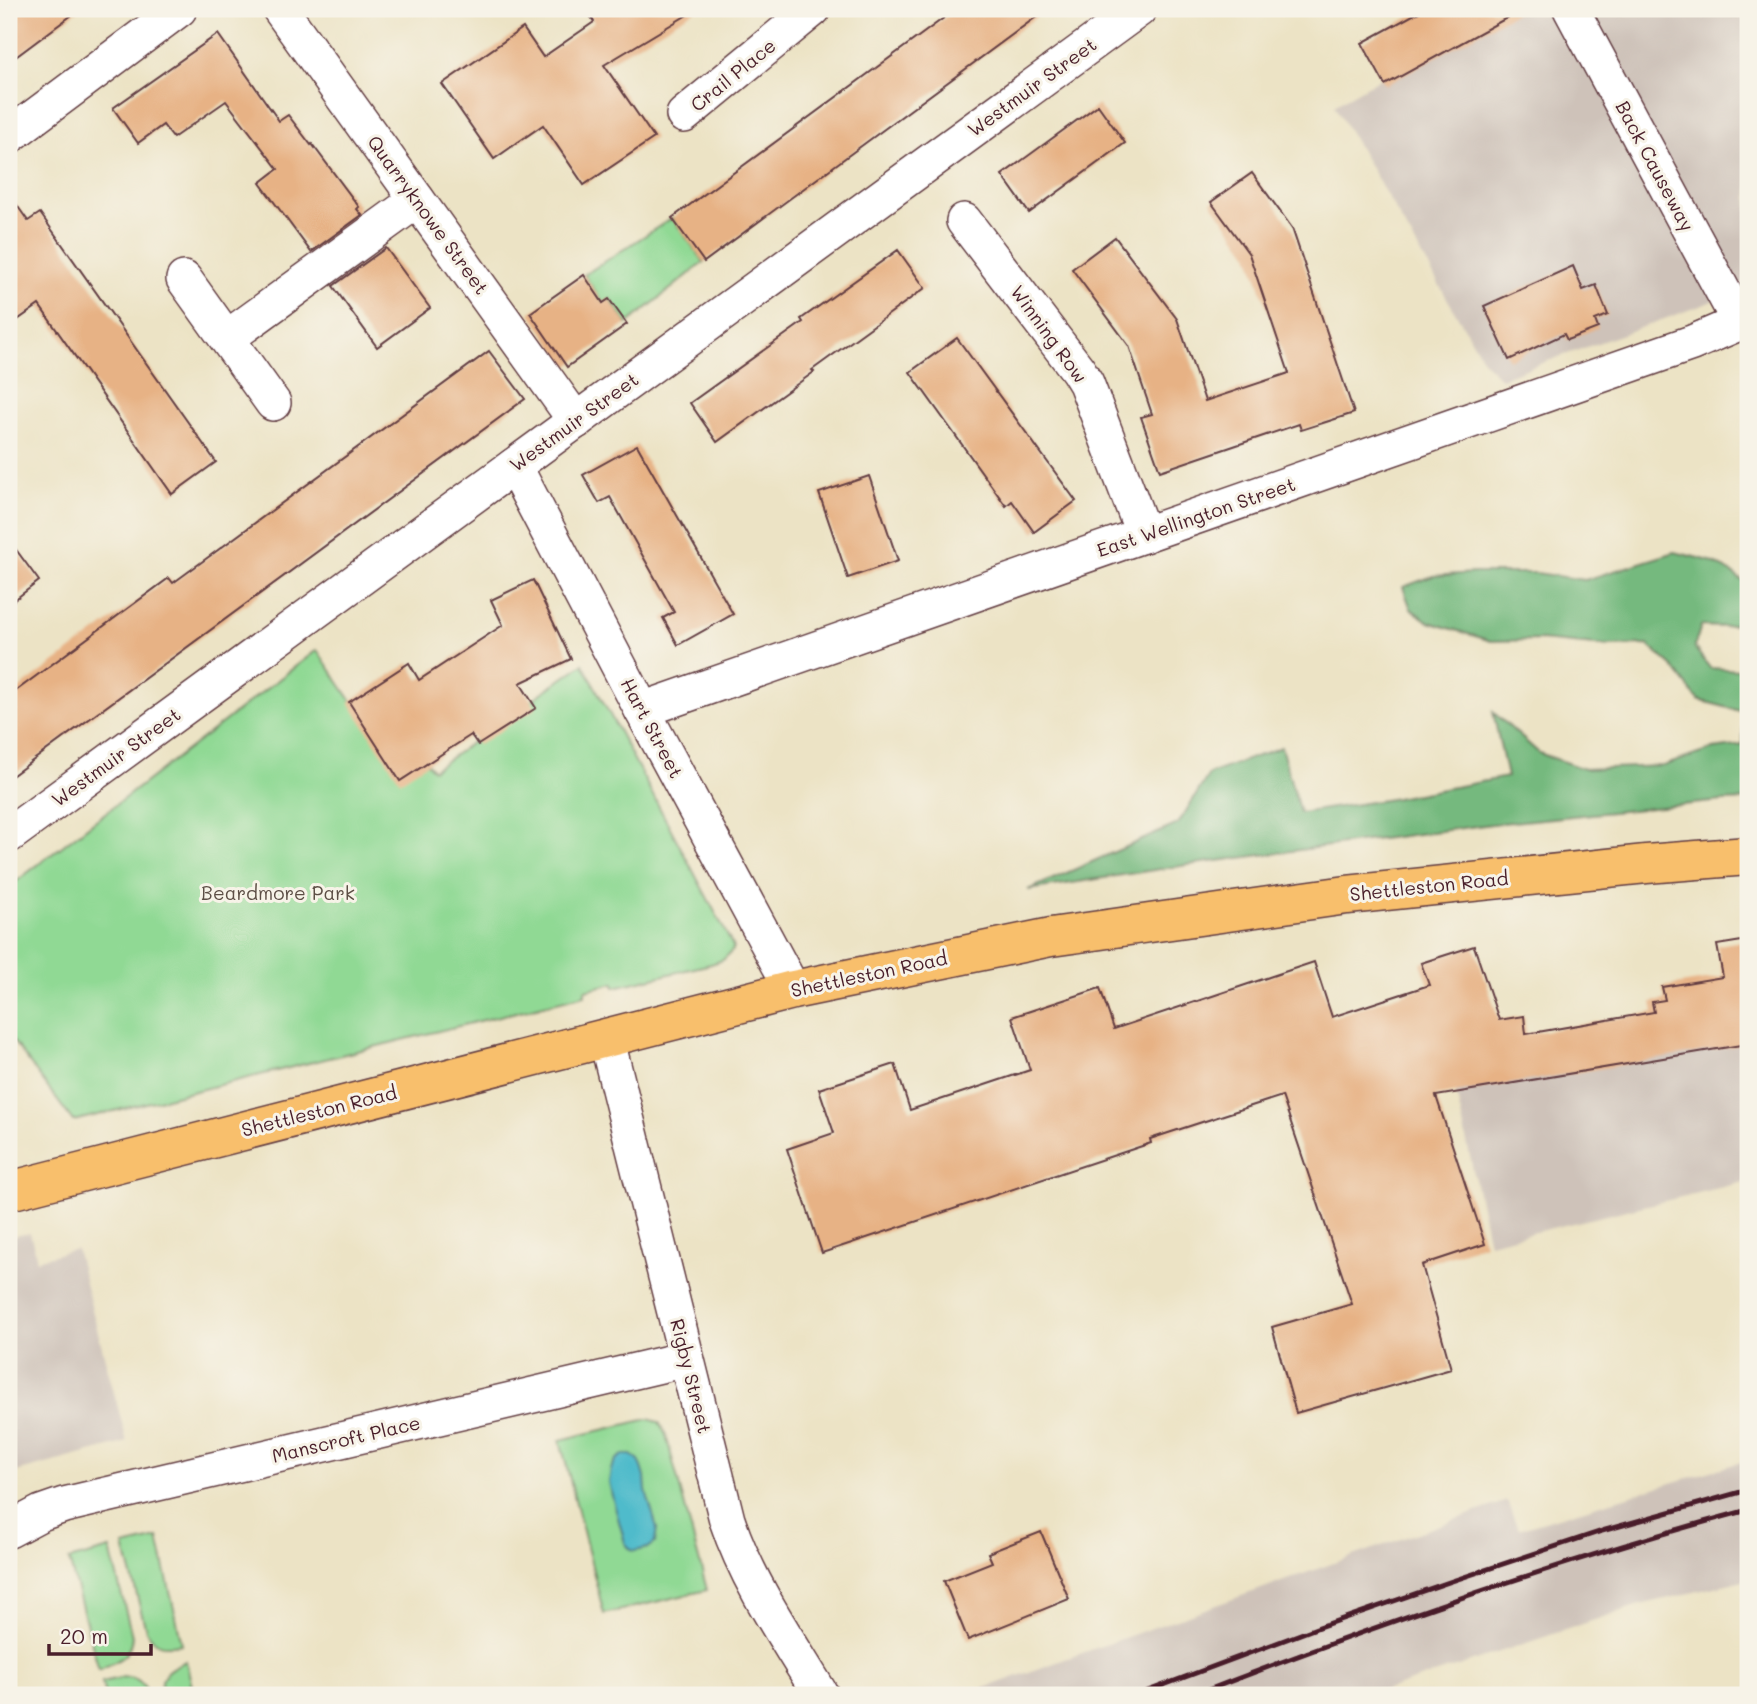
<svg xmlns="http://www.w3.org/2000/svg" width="1757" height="1704" viewBox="0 0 1757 1704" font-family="Mali,sans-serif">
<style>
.industrial{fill:#cec2b9}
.green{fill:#90d994;stroke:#6d7c60;stroke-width:2}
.forest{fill:#74b97e;stroke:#5f6c54;stroke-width:2}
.water{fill:#4fbbcb;stroke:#4c6d7b;stroke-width:2}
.building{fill:#e7b285}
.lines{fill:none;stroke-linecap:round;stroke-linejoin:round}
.street-casing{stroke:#623c42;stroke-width:38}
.primary-casing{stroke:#623c42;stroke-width:41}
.street{stroke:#fff;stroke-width:35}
.primary{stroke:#f8bf6c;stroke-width:38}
.rail{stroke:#4a1f2b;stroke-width:5}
.labels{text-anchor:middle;stroke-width:6;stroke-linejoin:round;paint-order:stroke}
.street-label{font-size:19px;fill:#4a1f2b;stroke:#f7f3e8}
.park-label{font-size:19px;fill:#5c4e45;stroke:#f7f3e8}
</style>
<rect width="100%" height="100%" fill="#f7f3e8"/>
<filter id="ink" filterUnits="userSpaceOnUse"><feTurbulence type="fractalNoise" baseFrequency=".0143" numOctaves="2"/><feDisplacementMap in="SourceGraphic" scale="14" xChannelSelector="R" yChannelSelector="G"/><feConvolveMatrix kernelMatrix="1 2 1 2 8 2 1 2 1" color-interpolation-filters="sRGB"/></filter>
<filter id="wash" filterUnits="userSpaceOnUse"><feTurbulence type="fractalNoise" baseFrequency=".00686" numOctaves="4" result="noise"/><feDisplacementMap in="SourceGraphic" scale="28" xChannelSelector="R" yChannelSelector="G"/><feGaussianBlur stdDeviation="1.57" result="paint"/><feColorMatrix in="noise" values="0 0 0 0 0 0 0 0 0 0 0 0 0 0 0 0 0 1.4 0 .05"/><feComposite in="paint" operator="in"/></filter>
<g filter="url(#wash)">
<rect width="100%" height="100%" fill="#ece3c5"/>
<g class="industrial">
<polygon points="1424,9 1748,9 1748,285 1703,305 1501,378 1485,363 1334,105 1381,78 1362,43"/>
<polygon points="1748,1040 1748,1181 1489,1243 1456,1092"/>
<polygon points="30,1233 37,1260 76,1249 127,1442 9,1474 9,1237"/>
<polygon points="1748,1460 1748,1579 1636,1606 1372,1695 965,1695 1507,1501 1518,1529"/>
</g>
<g class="green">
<polygon points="672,218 704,262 627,324 610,299 603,303 584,275"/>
<polygon points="317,650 403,777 426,762 433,770 583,664 733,946 733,950 723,960 711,964 615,987 614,983 585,990 585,995 73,1121 13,1041 9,1043 9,887"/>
<polygon points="648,1419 659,1422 666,1435 707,1590 604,1614 560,1440"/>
<path d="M 158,1538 L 182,1644 C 162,1646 157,1648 146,1630 L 124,1546 Z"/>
<path d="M 110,1549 L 132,1636 C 130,1659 117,1660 99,1670 L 69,1560 Z"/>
<path d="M 186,1661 L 194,1695 L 161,1695 C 160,1673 167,1669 186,1661 Z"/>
<path d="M 124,1677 C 137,1677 144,1682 148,1695 L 105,1695 L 102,1682 Z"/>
</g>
<path class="forest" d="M 1675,552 L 1710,561 L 1731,572 L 1748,585 L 1748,616 C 1735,629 1719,627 1701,626 L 1694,647 L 1710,668 L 1740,670 L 1748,672 L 1748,800 L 1722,801 L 1492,824 L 1173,867 L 1028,890 L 1178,824 L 1209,774 L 1281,747 L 1300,813 L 1391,799 L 1507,777 L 1493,712 L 1539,753 L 1584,769 L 1663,766 L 1713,749 L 1743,745 L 1744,712 L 1698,700 L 1673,667 L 1648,645 L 1606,646 L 1540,640 L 1491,641 L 1429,622 L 1411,609 L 1403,587 L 1433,576 L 1474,573 L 1536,573 L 1585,580 Z"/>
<polygon class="water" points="623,1455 631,1455 639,1461 642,1467 645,1477 646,1491 657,1528 655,1543 648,1548 636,1551 631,1550 625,1543 612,1496 609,1482 611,1469 616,1460"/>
<g id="blocks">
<g class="building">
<polygon points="9,9 80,9 9,62"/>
<polygon points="586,9 697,9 604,65 654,138 584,185 543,125 494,159 442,84 523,28 543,57 594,22"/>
<polygon points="956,9 1047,9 704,262 672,218"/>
<polygon points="1424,9 1523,9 1385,85 1362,43"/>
<polygon points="218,34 279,121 288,115 311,145 312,144 359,207 357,209 362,215 311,252 260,183 278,169 226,101 173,138 163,125 138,143 113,108"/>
<polygon points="1098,105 1125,143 1029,213 1002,175"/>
<polygon points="1252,173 1292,228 1354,413 1301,430 1299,424 1160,471 1141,417 1152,414 1129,346 1072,269 1115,237 1177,319 1205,401 1289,373 1249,254 1211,202"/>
<polygon points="9,194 28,221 40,213 216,462 172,494 39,305 9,326"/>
<polygon points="386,248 430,308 377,347 333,286"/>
<polygon points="898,250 925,288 812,370 814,372 717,442 690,403 803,322 801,319"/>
<polygon points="1573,266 1583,290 1596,285 1608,315 1595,320 1598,328 1567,340 1564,334 1509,360 1484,306"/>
<polygon points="584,275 603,303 609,299 627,324 567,367 530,313"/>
<polygon points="957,338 1076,501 1034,532 1012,501 1006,506 910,372"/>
<polygon points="489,351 525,399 9,778 9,696 169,578 173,583"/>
<polygon points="637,445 733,614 678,645 663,618 674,612 610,497 599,503 583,475"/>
<polygon points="869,476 898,561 848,578 819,493"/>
<polygon points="9,540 39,581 9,604"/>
<polygon points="533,580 571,659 520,683 536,708 478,745 471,735 400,781 349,702 409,663 419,680 503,625 491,600"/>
<polygon points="1748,940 1748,1041 1746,1041 1747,1044 1436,1096 1485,1244 1422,1265 1451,1369 1296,1413 1272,1327 1352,1304 1282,1096 1150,1139 1151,1143 822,1253 787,1149 834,1133 819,1089 895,1064 910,1110 1030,1070 1012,1017 1100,988 1114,1029 1314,962 1332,1017 1429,985 1421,963 1474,946 1499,1020 1524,1016 1526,1034 1654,1012 1652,1002 1665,1000 1662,987 1723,977 1717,945"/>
<polygon points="1041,1532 1069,1599 968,1640 944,1581 992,1562 988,1553"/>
</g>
</g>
</g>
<g filter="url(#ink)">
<use href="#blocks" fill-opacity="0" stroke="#623c42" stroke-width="2"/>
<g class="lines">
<defs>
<g id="street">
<polyline points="280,9 576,421"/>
<polyline points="1571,9 1740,323"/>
<polyline points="684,115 813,9"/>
<polyline points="9,136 179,9"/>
<polyline points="964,221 1078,370 1086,383 1144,535"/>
<polyline points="184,279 273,403"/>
<polyline points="227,338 417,200"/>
<polyline points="514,466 642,710 793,990"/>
<polyline points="642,710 1692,343 1748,319"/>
<polyline points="9,835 1139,9"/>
<path d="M 606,1037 L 727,1520 C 748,1583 787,1639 821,1695"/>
<polyline points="9,1530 41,1513 64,1505 686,1359"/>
</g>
<polyline id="primary" points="9,1191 793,990 1051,937 1347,895 1646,864 1748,856"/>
</defs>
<use href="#street" class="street-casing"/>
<use href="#primary" class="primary-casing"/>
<use href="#street" class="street"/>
<use href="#primary" class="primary"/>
<g class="rail">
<polyline points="1137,1695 1319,1627 1449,1582 1602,1531 1748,1490"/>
<path d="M 1195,1695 C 1376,1625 1561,1560 1748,1510"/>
</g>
</g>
</g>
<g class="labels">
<g class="street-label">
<text transform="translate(733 75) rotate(-39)" y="7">Crail Place</text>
<text transform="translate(1032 87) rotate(-36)" y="7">Westmuir Street</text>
<text transform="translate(1655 166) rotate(62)" y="7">Back Causeway</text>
<text transform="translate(428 215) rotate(54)" y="7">Quarryknowe Street</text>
<text transform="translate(1049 334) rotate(54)" y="7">Winning Row</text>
<text transform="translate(574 422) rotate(-36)" y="7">Westmuir Street</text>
<text transform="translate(1196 517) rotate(-19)" y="7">East Wellington Street</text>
<text transform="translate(652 728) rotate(62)" y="7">Hart Street</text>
<text transform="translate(116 757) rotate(-36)" y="7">Westmuir Street</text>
<text transform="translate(1429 886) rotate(-6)" y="7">Shettleston Road</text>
<text transform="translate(869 974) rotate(-12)" y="7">Shettleston Road</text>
<text transform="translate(319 1111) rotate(-14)" y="7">Shettleston Road</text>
<text transform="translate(691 1376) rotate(76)" y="7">Rigby Street</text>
<text transform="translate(346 1439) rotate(-13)" y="7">Manscroft Place</text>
</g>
<g class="park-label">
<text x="278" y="900">Beardmore Park</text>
</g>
</g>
<rect width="1757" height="1704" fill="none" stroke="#f7f3e8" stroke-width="35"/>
<path d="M49 1644v10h102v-10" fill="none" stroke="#4a1f2b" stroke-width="3.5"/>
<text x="60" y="1644" font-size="21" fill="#4a1f2b" stroke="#f7f3e8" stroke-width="5" paint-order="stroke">20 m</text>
</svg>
